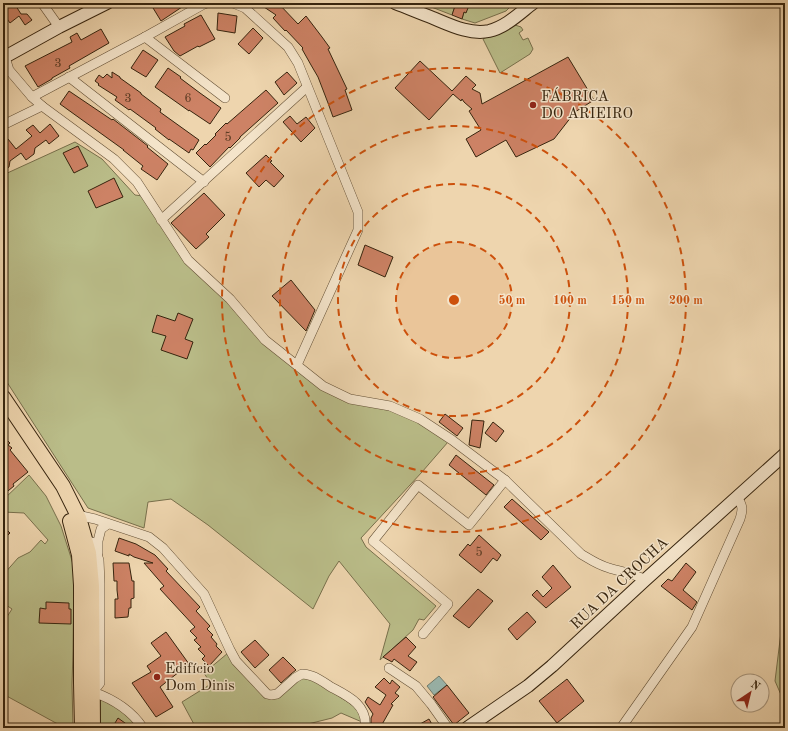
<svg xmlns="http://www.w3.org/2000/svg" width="788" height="731" viewBox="0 0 788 731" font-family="'Old Standard TT',serif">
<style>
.green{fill:#babd89;stroke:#78704c}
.water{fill:#9ab8b0;stroke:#727d6f}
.building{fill:#cd8265;stroke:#36240e}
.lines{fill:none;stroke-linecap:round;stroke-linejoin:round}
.street-casing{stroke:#645036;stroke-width:10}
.secondary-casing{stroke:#36240e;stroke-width:14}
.primary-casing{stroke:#36240e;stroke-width:16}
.street{stroke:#f4e4ca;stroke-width:9}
.secondary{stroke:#f4e4ca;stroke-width:12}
.primary{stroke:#eed5ae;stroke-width:14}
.ring{fill:none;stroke:#cd510c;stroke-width:2;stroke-dasharray:7 5}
.poi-dot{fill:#8f2418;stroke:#f4e4ca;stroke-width:1.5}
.labels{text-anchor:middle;stroke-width:3;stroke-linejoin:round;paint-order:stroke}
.number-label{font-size:13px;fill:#5c3c24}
.poi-label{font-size:15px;fill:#36240e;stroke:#f4e4ca;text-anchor:start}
.street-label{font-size:15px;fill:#36240e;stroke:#f4e4ca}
.centre{fill:#cd510c;stroke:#f4e4ca;stroke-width:2}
.ring-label{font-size:12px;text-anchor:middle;font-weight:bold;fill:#cd510c;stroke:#f4e4ca;stroke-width:3;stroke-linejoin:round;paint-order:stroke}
</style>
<rect width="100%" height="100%" fill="#eed5ae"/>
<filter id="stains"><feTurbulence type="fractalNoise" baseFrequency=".005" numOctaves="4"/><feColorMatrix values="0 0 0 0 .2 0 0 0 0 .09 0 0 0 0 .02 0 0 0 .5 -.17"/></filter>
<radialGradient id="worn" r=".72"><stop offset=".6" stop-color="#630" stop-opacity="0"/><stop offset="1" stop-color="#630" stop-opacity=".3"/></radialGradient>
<g class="green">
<polygon points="421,3 456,3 452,15"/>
<polygon points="469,3 506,3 509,8 506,11 475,23 462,19 464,12 466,12"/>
<polygon points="512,24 521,27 523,30 519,33 523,40 528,38 533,49 530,54 500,73 483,39"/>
<polygon points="75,142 102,159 135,195 143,196 158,221 263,342 349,402 389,410 418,422 448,442 422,472 361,538 366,547 436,606 424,620 419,619 413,630 380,660 390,624 339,561 329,576 313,609 208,525 171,499 148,502 144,528 88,508 3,376 3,175"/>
<polygon points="29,475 46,496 61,526 74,567 73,650 72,685 73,728 65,728 3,694 3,623 12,609 3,603 3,575 18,558 30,552 41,540 45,544 48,540 24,513 3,512 3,500"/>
<polygon points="785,625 785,704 775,681 781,632"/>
<polygon points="228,653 265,695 304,676 311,678 357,708 362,722 341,713 332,718 292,728 196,728 182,702 211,684 204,673"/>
<polygon points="100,697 121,708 134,721 130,727 100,728"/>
</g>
<polygon class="water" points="439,676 447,685 434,695 427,686"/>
<g class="building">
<polygon points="3,3 14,3 21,14 27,14 32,20 25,25 19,16 10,23 3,13"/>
<polygon points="150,3 188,3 161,21"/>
<polygon points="258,3 278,3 298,24 306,16 322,37 330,48 328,49 347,89 345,90 352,110 333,117 328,103 318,77 311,65 302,49 303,48 286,30 285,31 273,18 276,15"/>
<polygon points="456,3 470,3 466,13 464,12 462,19 452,15"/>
<polygon points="218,13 237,16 235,33 217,30"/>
<polygon points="201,15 215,39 199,47 198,46 180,56 174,51 165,37 185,26 184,24"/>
<polygon points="253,28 263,38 249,54 238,44"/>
<polygon points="101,29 109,43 69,66 70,68 52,78 52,79 38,87 25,66 72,42 70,37 77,33 81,40"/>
<polygon points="143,50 158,60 146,77 131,68"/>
<polygon points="568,57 594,100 575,112 554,139 516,157 506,140 476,157 466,139 481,130 469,111 472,109 464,102 462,99 461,101 453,94 429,120 395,88 420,61 452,91 466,76 476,85 472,89 480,93 482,104"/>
<polygon points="168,68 181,77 180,78 200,93 221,108 210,124 189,110 189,111 155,87"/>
<polygon points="112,72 120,77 120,78 141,93 141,94 161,109 160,112 199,140 193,150 191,149 189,153 169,139 169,140 155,129 156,128 130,109 129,110 115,100 117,97 98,85 99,84 95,81 99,75 103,78 107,74 112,78"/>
<polygon points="287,72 297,83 284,95 275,82"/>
<polygon points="266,90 278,103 240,137 240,138 230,148 229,147 210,167 196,153 205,144 206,145 216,135 215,134 226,123 227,124"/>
<polygon points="69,91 112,120 113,119 148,146 147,147 168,164 157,180 141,169 143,166 123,150 124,150 60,104"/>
<polygon points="290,116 297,124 306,117 315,128 301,142 283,122"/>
<polygon points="50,124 59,136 49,144 46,140 35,148 34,154 26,160 21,153 10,161 9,167 3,171 3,153 7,149 3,145 3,143 8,139 16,149 32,136 26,130 33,125 40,133"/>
<polygon points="78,146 88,166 74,173 63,153"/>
<polygon points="266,155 272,161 270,162 284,176 274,187 266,180 259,187 246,173"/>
<polygon points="114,178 123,197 96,208 88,191"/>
<polygon points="204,193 225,215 206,234 209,237 196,249 171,223"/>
<polygon points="365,245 393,257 385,277 358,265"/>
<polygon points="291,280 315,310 306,331 272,296"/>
<polygon points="178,313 193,319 185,339 193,342 187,359 161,350 166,336 152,332 157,315 175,321"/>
<polygon points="445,414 463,428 457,436 439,422"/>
<polygon points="472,420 484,421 480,448 469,445"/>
<polygon points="493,422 504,431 496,442 485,433"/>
<polygon points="3,436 10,443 8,445 12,448 10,450 28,472 13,484 14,486 3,495"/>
<polygon points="456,455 494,485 486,495 449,465"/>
<polygon points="512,499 549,532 541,540 504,507"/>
<polygon points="3,526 10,533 3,540"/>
<polygon points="479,535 501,555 497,561 493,558 481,573 459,555 468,544 470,546"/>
<polygon points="119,538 136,544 155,555 168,569 166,571 200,607 196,611 210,626 207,629 213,635 211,637 217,644 216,646 222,652 209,666 202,659 205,656 198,649 201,647 194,640 197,638 190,631 195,627 160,589 164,586 144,563 153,563 134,557 129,554 129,556 115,551"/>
<polygon points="113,563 129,563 132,581 134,581 134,598 131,599 131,608 129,608 128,617 115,618 115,599 118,599 117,590 117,581 114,581"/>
<polygon points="686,563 696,572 683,590 697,602 692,610 661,586 668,579 672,581"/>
<polygon points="553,565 571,587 546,608 532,595 537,590 543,597 552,588 542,577"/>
<polygon points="478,589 493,601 469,628 453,616"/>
<polygon points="46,602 69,603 69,609 71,609 71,624 39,623 40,608 46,609"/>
<polygon points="527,612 536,622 517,640 508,629"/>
<polygon points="166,632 189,664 160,687 173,707 156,717 132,683 151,672 147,666 161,656 151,643"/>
<polygon points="406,637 416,647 408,656 417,662 410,671 394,659 392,662 383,657"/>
<polygon points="255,640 269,655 255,668 241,652"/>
<polygon points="283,657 296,670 291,674 281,683 269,670"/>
<polygon points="384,678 390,684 392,680 400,687 395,693 399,696 391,704 393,705 380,728 378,728 371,723 371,718 373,714 365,702 368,697 380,705 386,695 375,687"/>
<polygon points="567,679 584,701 557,723 539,701"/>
<polygon points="447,685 469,713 454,725 433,697"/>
<polygon points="118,718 132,728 112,728"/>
<polygon points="429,719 434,728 413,728"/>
</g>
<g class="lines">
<defs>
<g id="street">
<polyline points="42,3 59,27"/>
<polyline points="233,3 245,8 288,47 298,63 358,212 358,230 297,365"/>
<polyline points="145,37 225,98"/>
<path d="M 5,57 L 9,70 L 32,97 L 42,106 L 114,159 L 137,182 L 188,260 L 230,299 L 265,340 L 323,386 L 350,399 L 390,406 L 420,419 L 452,440 L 505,480 L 581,554 C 591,560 598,565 609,568 C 621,572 635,573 645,580"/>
<polyline points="69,77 204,182"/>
<polyline points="32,97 145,37 204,4 207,3"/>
<polyline points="3,125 42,106"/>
<polyline points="161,220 307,87"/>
<path d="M 77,515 L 95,519 L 149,537 L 163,548 L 204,594 L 230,650 L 236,661 L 267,694 L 271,695 L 277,694 L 295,678 L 302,674 C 305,674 309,675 312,676 C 318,678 325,683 331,687 C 348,696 368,705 365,728"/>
<path d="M 92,542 L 99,560 L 100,583 L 100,683 L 93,692 C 113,699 131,710 143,728"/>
<polyline points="98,553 98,541 101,529 108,524"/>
<polyline points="423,634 448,604 373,541 418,485 469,525 505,480"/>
<polyline points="389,668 416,686 431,704 448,728"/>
<path d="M 621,728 L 692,627 L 740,519 C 743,509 743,506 737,497"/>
</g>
<g id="secondary">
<path d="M 395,3 C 408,8 420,13 433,18 C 450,25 470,35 489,31 C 506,27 520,13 533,3"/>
<polyline points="3,58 59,27 107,3"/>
<polyline points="467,728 528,686 552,666 645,580 785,454"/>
</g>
<g id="primary">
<polyline points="3,397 63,486 79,518 89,553 92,586 93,728"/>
<polyline points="70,521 79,555 81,585 81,683 82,728"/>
</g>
</defs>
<use href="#street" class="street-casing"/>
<use href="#secondary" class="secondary-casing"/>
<use href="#primary" class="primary-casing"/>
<use href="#street" class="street"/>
<use href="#secondary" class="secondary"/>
<use href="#primary" class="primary"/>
</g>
<circle cx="454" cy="300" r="58" fill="#cd510c" fill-opacity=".12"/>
<g class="ring">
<circle cx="454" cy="300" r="58"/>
<circle cx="454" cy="300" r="116"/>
<circle cx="454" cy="300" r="174"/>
<circle cx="454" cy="300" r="232"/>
</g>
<g class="poi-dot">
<circle cx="533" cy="105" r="4"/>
<circle cx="157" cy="677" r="4"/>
</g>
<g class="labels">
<g class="number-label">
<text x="58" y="67">3</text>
<text x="128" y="102">3</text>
<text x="188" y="102">6</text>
<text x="228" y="141">5</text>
<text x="479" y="556">5</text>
</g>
<g class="poi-label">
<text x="541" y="101">FÁBRICA<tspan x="541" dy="17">DO ARIEIRO</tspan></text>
<text x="165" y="673">Edifício<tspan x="165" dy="17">Dom Dinis</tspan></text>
</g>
<g class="street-label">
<text transform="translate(619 583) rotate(-43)" y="5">RUA DA CROCHA</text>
</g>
</g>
<circle cx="454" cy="300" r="6" class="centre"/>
<g class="ring-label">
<text x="512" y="304">50 m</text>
<text x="570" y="304">100 m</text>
<text x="628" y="304">150 m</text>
<text x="686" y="304">200 m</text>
</g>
<rect width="788" height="731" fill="none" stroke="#eed5ae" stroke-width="16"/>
<rect x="4" y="4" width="780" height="723" fill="none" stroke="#36240e" stroke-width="2"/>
<rect x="8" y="8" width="772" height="715" fill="none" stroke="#36240e"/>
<g transform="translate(750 693) rotate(35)"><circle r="19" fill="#f4e4ca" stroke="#a8977f"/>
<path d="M0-3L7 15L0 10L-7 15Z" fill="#8f2418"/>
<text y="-6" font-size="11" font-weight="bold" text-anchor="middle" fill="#36240e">N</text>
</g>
<rect width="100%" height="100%" filter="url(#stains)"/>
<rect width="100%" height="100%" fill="url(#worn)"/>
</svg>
